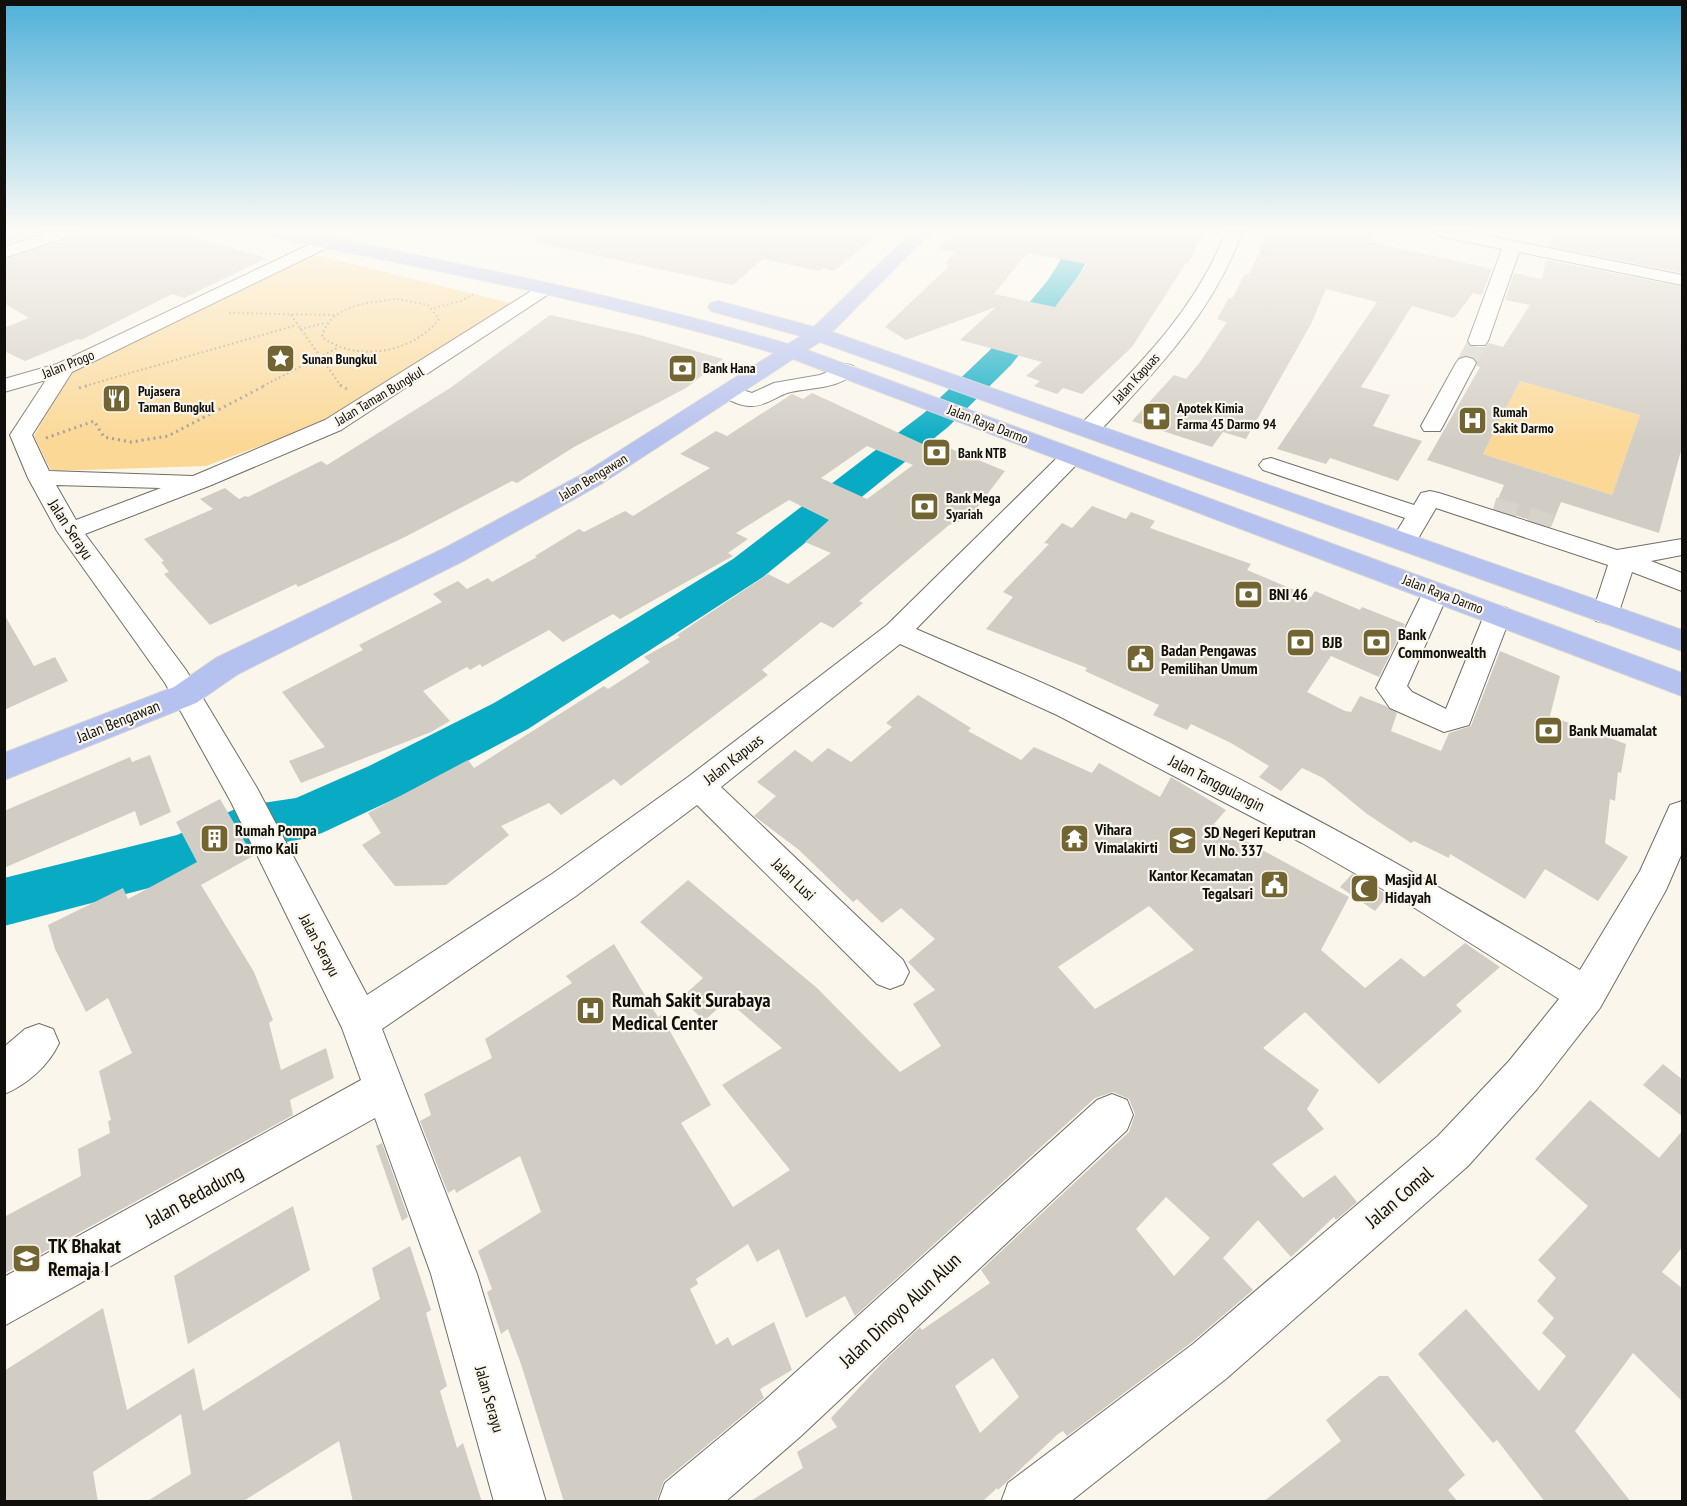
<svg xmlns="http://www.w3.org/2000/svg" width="1687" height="1506" viewBox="0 0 1687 1506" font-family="'PT Sans Narrow',sans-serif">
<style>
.green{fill:#fbd896}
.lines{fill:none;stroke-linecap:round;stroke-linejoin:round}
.river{fill:#08abc3;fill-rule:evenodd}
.building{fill:#d2cdc4;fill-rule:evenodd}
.minor-tunnel-far1{stroke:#d7d3ca;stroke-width:19;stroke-dasharray:19 10;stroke-linecap:butt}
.minor-tunnel{stroke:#d7d3ca;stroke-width:24;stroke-dasharray:24 12;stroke-linecap:butt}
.minor-casing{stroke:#726e66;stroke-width:2}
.major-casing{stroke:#d4d4d3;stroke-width:2}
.path-far1{stroke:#a19e97;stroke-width:2;stroke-dasharray:1.5 3;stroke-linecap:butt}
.path{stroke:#a19e97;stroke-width:3;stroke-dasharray:2 4;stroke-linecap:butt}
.minor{fill:#fff;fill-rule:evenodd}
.major{fill:#b5c1ee;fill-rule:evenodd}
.labels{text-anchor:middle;stroke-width:4.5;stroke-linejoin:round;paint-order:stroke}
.far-poi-label{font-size:14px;font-weight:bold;fill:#100f0c;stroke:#faf6ec;text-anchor:start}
.far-street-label{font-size:14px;fill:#100f0c;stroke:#faf6ec}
.street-label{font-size:16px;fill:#100f0c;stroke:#faf6ec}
.poi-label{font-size:16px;font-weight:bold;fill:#100f0c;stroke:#faf6ec;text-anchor:start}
.near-poi-label{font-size:20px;font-weight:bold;fill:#100f0c;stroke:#faf6ec;text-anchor:start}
.near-street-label{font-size:20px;fill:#100f0c;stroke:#faf6ec}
</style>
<rect width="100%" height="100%" fill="#faf6ec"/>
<g class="green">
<polygon points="312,254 514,304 327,421 206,466 51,471 34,436 72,370"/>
<polygon points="1520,381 1640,415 1612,495 1483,454"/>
</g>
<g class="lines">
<polygon class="river" points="1078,232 1104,232 1070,290 1011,365 948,427 763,577 528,729 405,794 322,833 303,839 251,848 187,878 4,926 4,878 177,835 242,806 296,798 369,766 494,703 637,618 733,559 924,413 989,351 1048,280"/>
</g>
<g class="building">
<polygon points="4,232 42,232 4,244"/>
<polygon points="75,232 156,232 174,237 181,234 267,258 184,298 172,294 81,340 78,339 25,361 4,351 4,328 29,318 4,303 4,260 72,238"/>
<polygon points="535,232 880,232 834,271 823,268 820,271 763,259 733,285 534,242"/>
<path d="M 956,232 L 1203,232 L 1189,263 L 1186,263 L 1132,347 L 1082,394 L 1063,388 L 1057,394 L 1034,386 L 1040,381 L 1026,376 L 1042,362 L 960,340 L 996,307 L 906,340 L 885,327 L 950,265 L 944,264 L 956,252 L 939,249 ZM 1027,253 L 1087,264 L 1055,307 L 994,294 Z"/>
<polygon points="1269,232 1354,232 1373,235 1370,242 1492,269 1482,295 1473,293 1454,318 1412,306 1361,387 1390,395 1373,426 1422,441 1398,481 1330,458 1326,464 1277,449 1377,302 1326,289 1311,324 1246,439 1223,432 1212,447 1132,421 1174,375 1186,379 1200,362 1227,322 1217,319 1229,298 1232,299 1245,274 1249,274"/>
<polygon points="1552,232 1656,232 1683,237 1683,273 1549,246"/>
<path d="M 1546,260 L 1683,287 L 1683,443 L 1659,533 L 1561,502 L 1551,527 L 1494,508 L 1504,485 L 1427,460 L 1480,367 L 1477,366 L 1475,358 L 1466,355 L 1471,347 L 1485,347 L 1489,343 L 1503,347 L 1530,305 L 1505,300 L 1514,273 L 1542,279 ZM 1520,381 L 1640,415 L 1612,495 L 1483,454 Z"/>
<polygon points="550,315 640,335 723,359 686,388 574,447 517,483 512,481 405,537 298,587 296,584 210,625 164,574 169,572 161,562 164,561 144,539 213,509 200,499 225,488 239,499 245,496 248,497 321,461 327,465 450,388"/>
<path d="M 812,393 L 927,446 L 932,441 L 1005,471 L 969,518 L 949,525 L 859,601 L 863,603 L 833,628 L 821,622 L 762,670 L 768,675 L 621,786 L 614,779 L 561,815 L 549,803 L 501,826 L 509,835 L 446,885 L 395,886 L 362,845 L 381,833 L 368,813 L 468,760 L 474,768 L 604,686 L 608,689 L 650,662 L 644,657 L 680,637 L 677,635 L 768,574 L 788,584 L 831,553 L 805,542 L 829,520 L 789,500 L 736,533 L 748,539 L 728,553 L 733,556 L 620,619 L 613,614 L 563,642 L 549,630 L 482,667 L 480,664 L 470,670 L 467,667 L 423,691 L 450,721 L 431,732 L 301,783 L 289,761 L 325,747 L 282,692 L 363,650 L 359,645 L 442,602 L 433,594 L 458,581 L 467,589 L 488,578 L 492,582 L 537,557 L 535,556 L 579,529 L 584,532 L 625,511 L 633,516 L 710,468 L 680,454 L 716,431 L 727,436 L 792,394 L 803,399 ZM 867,446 L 913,465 L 867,499 L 821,478 Z"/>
<polygon points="1092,506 1126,519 1131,512 1155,521 1150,528 1251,564 1247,570 1311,597 1315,591 1360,610 1362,607 1405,624 1379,677 1331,656 1307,692 1345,711 1351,712 1360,696 1386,706 1397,713 1391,731 1441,751 1449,733 1471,726 1500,651 1560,676 1550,716 1626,744 1621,773 1618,772 1615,801 1610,799 1605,843 1628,857 1598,901 1545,869 1525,899 1450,854 1449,858 1414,841 1411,843 1367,814 1323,778 1302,768 1281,791 1259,777 1269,766 1231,743 1191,724 1187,730 1153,715 1159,705 1085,671 1087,668 986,629 1013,597 1003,592 1049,544 1044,543 1062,523 1072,528"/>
<polygon points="4,614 34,666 55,657 68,681 4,710"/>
<path d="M 918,695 L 971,728 L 968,731 L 1021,760 L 1034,747 L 1092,773 L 1099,763 L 1160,797 L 1171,777 L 1226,810 L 1214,824 L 1349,897 L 1321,950 L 1365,988 L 1401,958 L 1424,977 L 1465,943 L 1500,967 L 1456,1005 L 1462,1011 L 1379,1084 L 1305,1012 L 1263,1048 L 1319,1090 L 1307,1109 L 1324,1129 L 1272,1164 L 1303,1198 L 1335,1175 L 1357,1202 L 1336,1220 L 1334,1217 L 1291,1257 L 1258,1220 L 1223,1258 L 1253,1290 L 1192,1342 L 1067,1436 L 1063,1431 L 1058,1434 L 998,1490 L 997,1488 L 982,1502 L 749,1502 L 803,1468 L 797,1452 L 837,1427 L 831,1418 L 883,1362 L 920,1327 L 922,1330 L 990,1283 L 981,1270 L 1129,1132 L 1135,1114 L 1129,1099 L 1113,1092 L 1095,1098 L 855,1316 L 845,1296 L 806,1318 L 779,1249 L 757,1262 L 748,1244 L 696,1279 L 698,1284 L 690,1289 L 716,1345 L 728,1337 L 732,1346 L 774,1322 L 792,1370 L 760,1389 L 764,1398 L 664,1481 L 656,1502 L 564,1502 L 521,1364 L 508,1329 L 501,1334 L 487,1292 L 492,1289 L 478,1251 L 541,1212 L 520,1156 L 456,1193 L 455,1189 L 448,1193 L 420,1121 L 431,1115 L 424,1094 L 492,1058 L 485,1039 L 572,983 L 566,976 L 614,944 L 658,1017 L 661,1015 L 711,1105 L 681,1123 L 733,1207 L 790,1170 L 722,1085 L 782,1048 L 727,1000 L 704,1021 L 681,998 L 703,978 L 640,922 L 688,880 L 817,988 L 900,1072 L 941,1046 L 913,1004 L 935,990 L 908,962 L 935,939 L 901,908 L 882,923 L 857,899 L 853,902 L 799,850 L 754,816 L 776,796 L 757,782 L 795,750 L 812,762 L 828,748 L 851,762 L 892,727 L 886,723 ZM 1149,906 L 1194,950 L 1095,1009 L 1058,967 ZM 1166,1197 L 1210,1238 L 1174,1276 L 1136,1229 ZM 993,1358 L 1019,1397 L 980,1433 L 955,1386 Z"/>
<polygon points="150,755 171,812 140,826 135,811 4,868 4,811 130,757 132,762"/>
<polygon points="220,799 253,856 201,885 254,972 273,1020 269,1023 281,1070 326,1048 334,1078 290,1100 293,1115 4,1274 4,1217 81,1176 78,1149 110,1133 108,1121 111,1120 99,1071 132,1053 108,998 86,1012 55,949 48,925 123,888 128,899 197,862 176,822"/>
<polygon points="1352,874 1388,895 1375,911 1340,887"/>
<polygon points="1663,1064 1683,1080 1683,1117 1643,1085"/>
<polygon points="1590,1100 1659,1158 1683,1130 1683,1246 1662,1272 1683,1289 1683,1402 1633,1353 1575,1431 1631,1502 1545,1502 1497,1440 1493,1443 1418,1354 1466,1309 1539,1391 1566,1356 1542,1333 1554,1318 1537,1301 1556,1278 1538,1260 1588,1206 1535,1159"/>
<polygon points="382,1143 408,1217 402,1221 376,1146"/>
<polygon points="293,1206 310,1270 188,1344 174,1276"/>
<polygon points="410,1246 431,1310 426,1313 447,1386 440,1391 457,1448 463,1443 482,1502 353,1502 339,1441 242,1502 146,1502 191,1474 181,1414 93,1472 98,1502 4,1502 4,1371 103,1308 127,1410 194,1368 203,1411 380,1299 372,1268"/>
<polygon points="1379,1376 1388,1376 1465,1475 1448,1490 1458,1502 1263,1502 1341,1441 1326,1420"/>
</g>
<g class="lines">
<polyline class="minor-tunnel-far1" points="1466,363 1478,341"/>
<polyline class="minor-tunnel" points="1493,509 1551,526"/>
<defs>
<g id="minor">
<polygon points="49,232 73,232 71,236 4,258 4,247"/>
<path d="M 1226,232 L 1242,232 C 1213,313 1155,372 1097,434 L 1081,434 L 1078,429 L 1081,424 C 1140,364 1194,312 1226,232 Z"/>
<polygon points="1436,232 1469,232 1682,275 1682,285 1519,252 1488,341 1485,345 1471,345 1468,341 1502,249 1438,236"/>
<path d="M 323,238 L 329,239 L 332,243 L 329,247 L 72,372 L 32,435 L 49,471 L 193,476 L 325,420 L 539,286 L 546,284 L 555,290 L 341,430 L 209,486 L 85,534 L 186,670 L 257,788 L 367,995 L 552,874 L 688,777 L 887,625 L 1064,451 L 1080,451 L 1084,456 L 1080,461 L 916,629 C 971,653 1026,674 1079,700 C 1252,781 1417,872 1580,970 L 1640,871 L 1670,805 L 1682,801 L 1682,853 L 1666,890 L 1600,1008 L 1537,1089 L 1468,1166 L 1227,1378 L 1070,1502 L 1001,1502 L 1008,1483 L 1193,1344 L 1438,1136 L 1509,1061 L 1559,999 L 1410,905 L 1302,843 L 1057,715 L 900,644 L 721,787 L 903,960 L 909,972 L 903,984 L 890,989 L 877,984 L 697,805 L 576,896 L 382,1029 L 477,1274 L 546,1502 L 494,1502 L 431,1274 L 375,1118 L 4,1326 L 4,1277 L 361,1080 L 342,1028 L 231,802 L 165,683 L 57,531 L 28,478 L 10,435 L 46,380 L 4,392 L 4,379 L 57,364 ZM 56,485 L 161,488 L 76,520 Z"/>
<polygon points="1466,357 1473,359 1476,363 1443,426 1440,431 1424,431 1421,426 1456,363 1459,359"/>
<path d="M 846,364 L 853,366 L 856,370 C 842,390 808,387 787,393 C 776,397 765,406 752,406 C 743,407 725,400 719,392 L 722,387 L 730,386 L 752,393 L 774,383 L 820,375 Z"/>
<polygon points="1271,458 1414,505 1421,493 1430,491 1439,493 1617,550 1682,539 1682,555 1651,561 1682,573 1682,591 1632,572 1616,621 1606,623 1596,621 1592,614 1608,565 1436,508 1413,547 1404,549 1395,547 1391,541 1405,518 1263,470 1259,465 1263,460"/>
<polygon points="1436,583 1446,586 1449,592 1407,686 1412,692 1446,709 1487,608 1497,606 1507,608 1511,615 1469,725 1444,732 1390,708 1376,688 1423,592 1426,586"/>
<path d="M 39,1024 L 53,1029 L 59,1043 C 49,1065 27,1085 4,1094 L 4,1047 L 25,1029 Z"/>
<polygon points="1112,1094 1127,1100 1133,1115 1127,1130 801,1436 725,1502 658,1502 665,1483 765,1400 1097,1100"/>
</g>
<path id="major" d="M 263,232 C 319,231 375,247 429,258 C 550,282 670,310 788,344 L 801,336 L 711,311 L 708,307 L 711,303 L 718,301 L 814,327 L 912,232 L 931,232 L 832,332 L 1682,630 L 1682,651 L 820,342 L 807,350 L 1682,673 L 1682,696 L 793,359 L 601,484 L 465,560 L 238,674 L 196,703 L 4,780 L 4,753 L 174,687 L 216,658 L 445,548 L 583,474 L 774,353 C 609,304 440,271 272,237 Z"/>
</defs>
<use href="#minor" class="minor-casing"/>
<use href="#major" class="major-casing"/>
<g class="path-far1">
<path d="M 397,299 L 428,305 L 439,319 C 413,353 357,363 322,337 C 329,305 370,302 397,299 Z"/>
<polyline points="434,308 461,301 475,293"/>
<polyline points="229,313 335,315"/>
<polyline points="291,315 341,386"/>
<polyline points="300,329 325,323"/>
<polyline points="85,386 297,325"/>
<polyline points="263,386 337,348"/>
</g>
<g class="path">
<polyline points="340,385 347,389"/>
<polyline points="79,388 90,385"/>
<polyline points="46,438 94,421 104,437 131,442 168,436 266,385"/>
</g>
<use href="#minor" class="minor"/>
<use href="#major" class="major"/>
</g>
<linearGradient id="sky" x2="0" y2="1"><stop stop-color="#4eb0d9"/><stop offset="0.52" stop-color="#fdfbf6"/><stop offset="1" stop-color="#fdfbf6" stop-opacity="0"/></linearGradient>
<rect width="1687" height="443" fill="url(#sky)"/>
<defs>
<symbol id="sight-square" viewBox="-11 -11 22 22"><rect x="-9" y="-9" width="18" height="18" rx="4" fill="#726532" stroke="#faf6ec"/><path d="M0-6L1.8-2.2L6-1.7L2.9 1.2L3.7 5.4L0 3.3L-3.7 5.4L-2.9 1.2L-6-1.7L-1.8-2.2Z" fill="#fff"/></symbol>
<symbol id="bank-square" viewBox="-11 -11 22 22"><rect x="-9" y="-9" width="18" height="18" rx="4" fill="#726532" stroke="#faf6ec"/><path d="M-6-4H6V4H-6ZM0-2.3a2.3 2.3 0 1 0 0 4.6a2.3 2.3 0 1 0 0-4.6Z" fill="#fff"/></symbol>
<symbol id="restaurant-square" viewBox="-11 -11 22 22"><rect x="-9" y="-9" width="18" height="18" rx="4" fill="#726532" stroke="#faf6ec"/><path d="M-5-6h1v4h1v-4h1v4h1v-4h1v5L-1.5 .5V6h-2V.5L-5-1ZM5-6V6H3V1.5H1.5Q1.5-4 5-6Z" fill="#fff"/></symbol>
<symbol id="pharmacy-square" viewBox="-11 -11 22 22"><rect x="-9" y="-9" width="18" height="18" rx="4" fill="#726532" stroke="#faf6ec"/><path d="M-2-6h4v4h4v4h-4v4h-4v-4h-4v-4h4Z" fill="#fff"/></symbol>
<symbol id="hospital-square" viewBox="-11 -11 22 22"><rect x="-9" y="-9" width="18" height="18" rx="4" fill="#726532" stroke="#faf6ec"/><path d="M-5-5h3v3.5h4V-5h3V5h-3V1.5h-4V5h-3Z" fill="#fff"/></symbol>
<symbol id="civic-square" viewBox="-11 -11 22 22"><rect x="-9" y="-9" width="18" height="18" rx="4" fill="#726532" stroke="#faf6ec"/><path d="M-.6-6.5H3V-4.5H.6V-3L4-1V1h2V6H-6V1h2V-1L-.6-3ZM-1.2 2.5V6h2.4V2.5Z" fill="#fff"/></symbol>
<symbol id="temple-square" viewBox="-11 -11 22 22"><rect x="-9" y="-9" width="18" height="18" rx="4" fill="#726532" stroke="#faf6ec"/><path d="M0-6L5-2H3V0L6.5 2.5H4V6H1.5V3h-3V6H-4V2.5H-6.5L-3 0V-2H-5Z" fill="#fff"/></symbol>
<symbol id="building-square" viewBox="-11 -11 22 22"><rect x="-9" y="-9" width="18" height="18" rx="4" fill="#726532" stroke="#faf6ec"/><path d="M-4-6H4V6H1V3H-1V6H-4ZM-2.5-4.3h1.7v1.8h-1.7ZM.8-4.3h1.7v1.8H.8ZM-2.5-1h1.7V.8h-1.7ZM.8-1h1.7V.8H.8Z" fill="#fff"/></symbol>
<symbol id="school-square" viewBox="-11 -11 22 22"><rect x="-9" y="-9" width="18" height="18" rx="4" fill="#726532" stroke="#faf6ec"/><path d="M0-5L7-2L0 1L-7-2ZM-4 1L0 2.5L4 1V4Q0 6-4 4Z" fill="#fff"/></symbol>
<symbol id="mosque-square" viewBox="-11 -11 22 22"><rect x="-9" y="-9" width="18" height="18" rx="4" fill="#726532" stroke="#faf6ec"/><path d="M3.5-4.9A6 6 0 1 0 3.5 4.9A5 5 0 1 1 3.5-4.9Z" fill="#fff"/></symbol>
</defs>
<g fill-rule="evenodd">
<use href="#sight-square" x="264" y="342" width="33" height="33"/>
<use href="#bank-square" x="666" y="352" width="33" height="33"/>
<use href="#restaurant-square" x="100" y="382" width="33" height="33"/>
<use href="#pharmacy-square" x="1140" y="400" width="33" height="33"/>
<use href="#hospital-square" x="1456" y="404" width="33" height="33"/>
<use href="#bank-square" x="920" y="436" width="33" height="33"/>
<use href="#bank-square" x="908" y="490" width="33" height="33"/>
<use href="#bank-square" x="1232" y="578" width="33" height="33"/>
<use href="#bank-square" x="1284" y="626" width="33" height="33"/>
<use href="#bank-square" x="1360" y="626" width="33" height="33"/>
<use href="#civic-square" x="1124" y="642" width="33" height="33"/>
<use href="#bank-square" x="1532" y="714" width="33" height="33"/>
<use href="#temple-square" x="1058" y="822" width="33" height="33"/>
<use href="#building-square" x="198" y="822" width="33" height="33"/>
<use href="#school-square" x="1166" y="824" width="33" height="33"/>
<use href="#civic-square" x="1258" y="868" width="33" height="33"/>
<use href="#mosque-square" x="1348" y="872" width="33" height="33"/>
<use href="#hospital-square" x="574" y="994" width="33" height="33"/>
<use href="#school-square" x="10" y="1242" width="33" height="33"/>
</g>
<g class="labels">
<g class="far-poi-label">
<text x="302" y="364">Sunan Bungkul</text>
<text x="703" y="373">Bank Hana</text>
<text x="138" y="396">Pujasera<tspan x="138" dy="16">Taman Bungkul</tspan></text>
<text x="1177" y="413">Apotek Kimia<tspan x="1177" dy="16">Farma 45 Darmo 94</tspan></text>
<text x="1493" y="417">Rumah<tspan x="1493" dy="16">Sakit Darmo</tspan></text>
<text x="958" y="458">Bank NTB</text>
<text x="946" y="503">Bank Mega<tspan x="946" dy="16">Syariah</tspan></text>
</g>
<g class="far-street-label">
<text transform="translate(68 364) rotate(-22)" y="5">Jalan Progo</text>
<text transform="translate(1136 378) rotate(-48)" y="5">Jalan Kapuas</text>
<text transform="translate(379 396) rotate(-31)" y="5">Jalan Taman Bungkul</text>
<text transform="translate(988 424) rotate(21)" y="5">Jalan Raya Darmo</text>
<text transform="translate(593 477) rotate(-31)" y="5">Jalan Bengawan</text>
<text transform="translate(1443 594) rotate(21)" y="5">Jalan Raya Darmo</text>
</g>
<g class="street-label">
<text transform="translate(71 529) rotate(57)" y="6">Jalan Serayu</text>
<text transform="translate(118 721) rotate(-22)" y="6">Jalan Bengawan</text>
<text transform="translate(733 759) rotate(-38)" y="6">Jalan Kapuas</text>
<text transform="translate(1217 783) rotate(27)" y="6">Jalan Tanggulangin</text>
<text transform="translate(794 879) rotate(44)" y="6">Jalan Lusi</text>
<text transform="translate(320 945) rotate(62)" y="6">Jalan Serayu</text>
<text transform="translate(490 1399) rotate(74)" y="6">Jalan Serayu</text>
</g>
<g class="poi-label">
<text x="1269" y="600">BNI 46</text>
<text x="1398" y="640">Bank<tspan x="1398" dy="18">Commonwealth</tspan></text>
<text x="1322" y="648">BJB</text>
<text x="1161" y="656">Badan Pengawas<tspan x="1161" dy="18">Pemilihan Umum</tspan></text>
<text x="1569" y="736">Bank Muamalat</text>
<text x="1095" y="835">Vihara<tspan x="1095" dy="18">Vimalakirti</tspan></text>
<text x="235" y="836">Rumah Pompa<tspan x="235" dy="18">Darmo Kali</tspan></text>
<text x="1204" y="838">SD Negeri Keputran<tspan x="1204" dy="18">VI No. 337</tspan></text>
<text x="1253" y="881" text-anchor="end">Kantor Kecamatan<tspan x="1253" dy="18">Tegalsari</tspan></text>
<text x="1385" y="885">Masjid Al<tspan x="1385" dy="18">Hidayah</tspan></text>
</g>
<g class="near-poi-label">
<text x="612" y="1007">Rumah Sakit Surabaya<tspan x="612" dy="23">Medical Center</tspan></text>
<text x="48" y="1253">TK Bhakat<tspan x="48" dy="23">Remaja I</tspan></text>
</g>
<g class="near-street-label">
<text transform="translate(194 1196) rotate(-29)" y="7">Jalan Bedadung</text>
<text transform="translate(1399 1197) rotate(-41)" y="7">Jalan Comal</text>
<text transform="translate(900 1310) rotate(-43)" y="7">Jalan Dinoyo Alun Alun</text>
</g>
</g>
<rect width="1687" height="1506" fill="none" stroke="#100f0c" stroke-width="12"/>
</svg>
